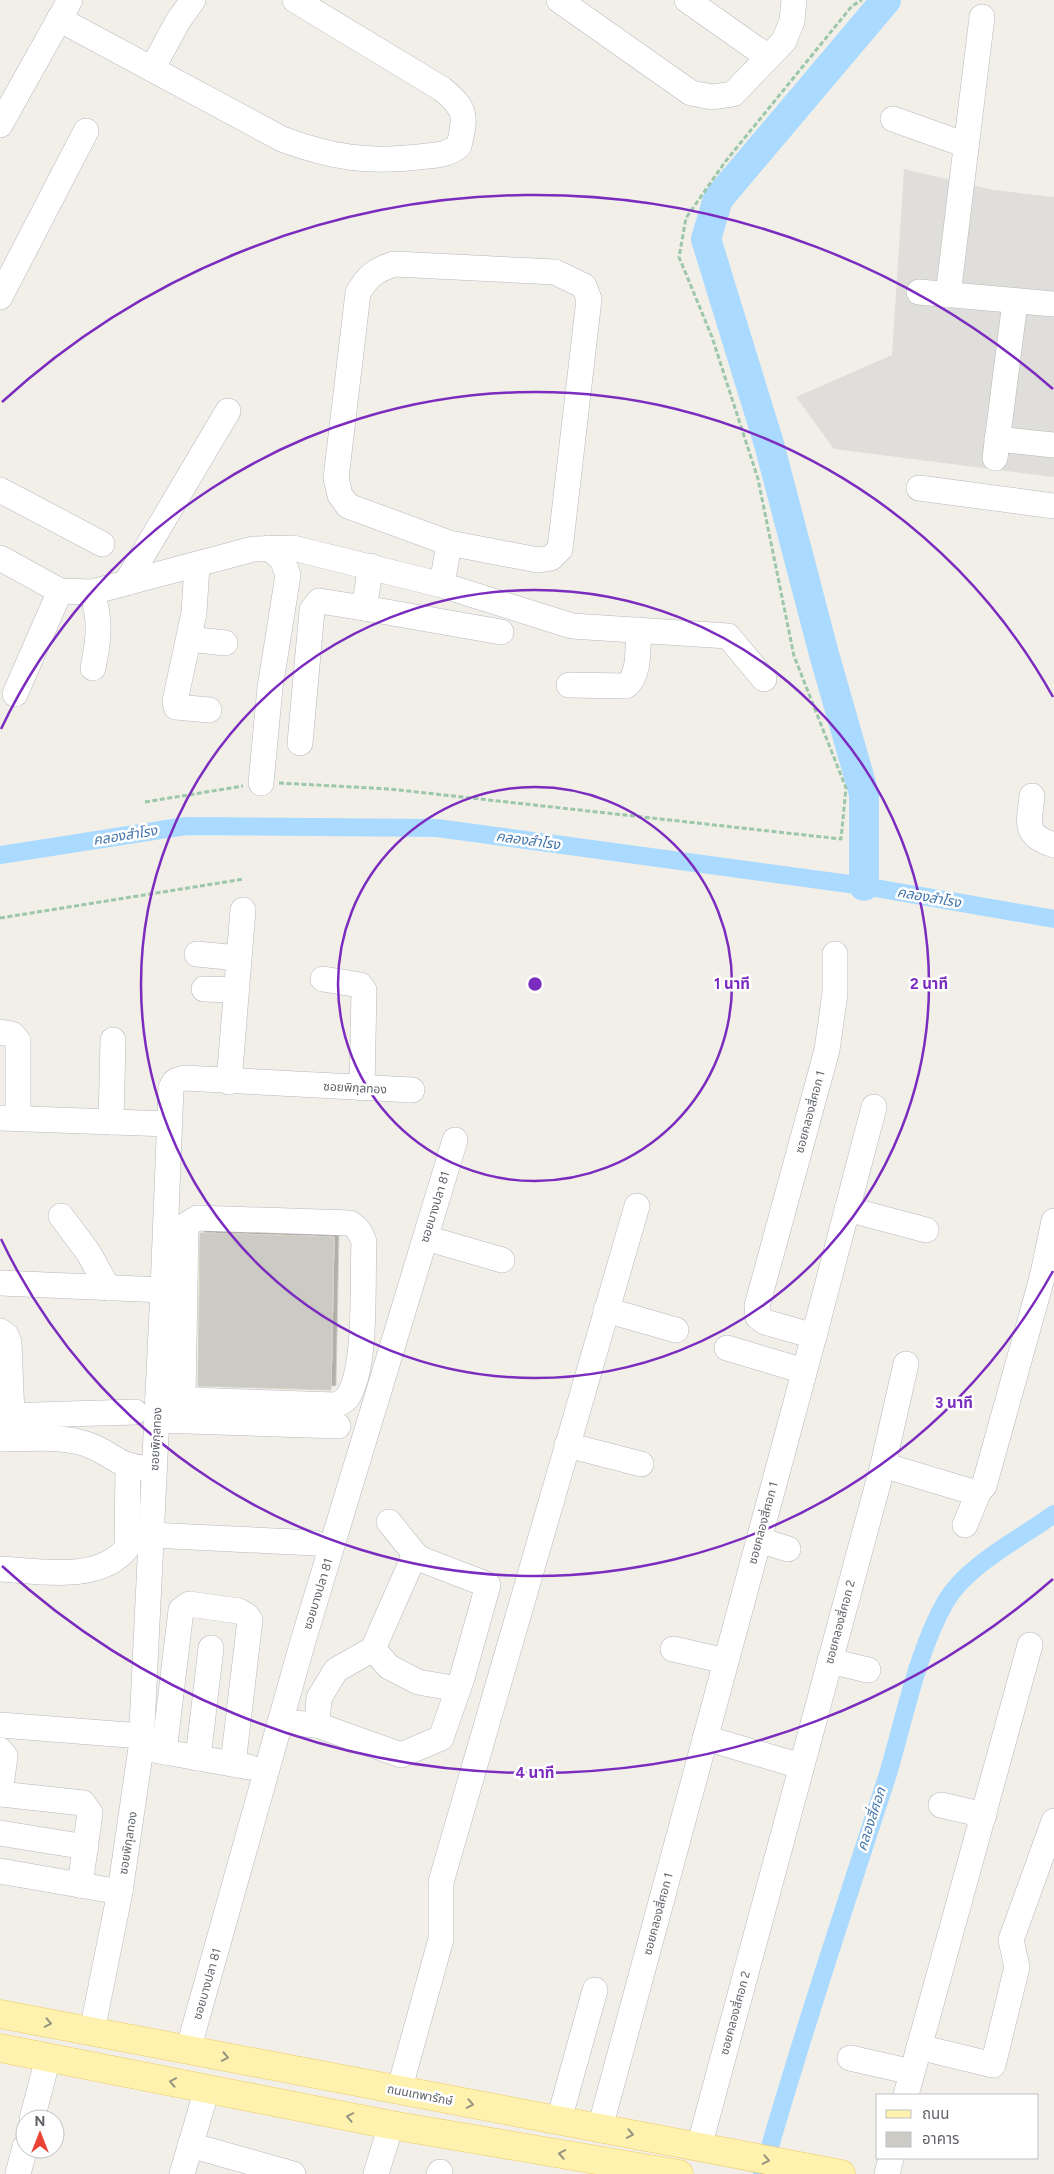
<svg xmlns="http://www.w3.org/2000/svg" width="1054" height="2174" viewBox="0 0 1054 2174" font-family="Figtree,'Noto Sans Thai',sans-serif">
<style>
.industrial{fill:#e0deda}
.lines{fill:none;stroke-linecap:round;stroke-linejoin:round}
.canal{stroke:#aadaff;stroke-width:18}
.river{stroke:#aadaff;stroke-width:30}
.building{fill:#cccac5;stroke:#d6d1c6;filter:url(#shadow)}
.minor-casing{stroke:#b5b8bc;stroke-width:26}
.major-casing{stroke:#f2c960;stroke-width:29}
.path{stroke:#9cc7a9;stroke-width:3;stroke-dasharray:5 2.5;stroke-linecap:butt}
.minor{stroke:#fff;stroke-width:25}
.major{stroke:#fff2af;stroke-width:28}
.oneway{stroke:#979581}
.ring{fill:none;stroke:#7b2cbf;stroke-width:2.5}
.labels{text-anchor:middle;stroke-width:5;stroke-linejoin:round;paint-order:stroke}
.street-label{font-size:12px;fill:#5f6368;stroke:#fff}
.water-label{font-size:14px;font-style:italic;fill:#4174aa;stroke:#fff}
.centre{fill:#7b2cbf;stroke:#fff;stroke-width:2.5}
.ring-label{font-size:15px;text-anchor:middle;font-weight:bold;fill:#7b2cbf;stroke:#fff;stroke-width:5;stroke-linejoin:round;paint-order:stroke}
</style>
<defs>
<filter id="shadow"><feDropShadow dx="4.5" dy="-4.5" stdDeviation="0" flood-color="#0004"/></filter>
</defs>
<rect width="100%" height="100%" fill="#f1efe8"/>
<polygon class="industrial" points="904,169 993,190 1054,197 1054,477 834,449 796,397 892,355"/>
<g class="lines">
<g class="canal">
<polyline points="0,855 186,826 437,828 864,886 1054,919"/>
<path d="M 762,2174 C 800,2041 844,1909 887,1777 C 904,1721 917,1651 946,1601 C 967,1565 1020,1539 1054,1514"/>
</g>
<polyline class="river" points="864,886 864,794 824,654 769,444 706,239 718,199 886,0"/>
</g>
<polygon class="building" points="200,1233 334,1237 331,1390 198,1386"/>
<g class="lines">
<defs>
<g id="minor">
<polyline points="559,0 691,93 712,97 733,94 784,41 792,21 794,0"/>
<polyline points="687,0 768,57"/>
<path d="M 59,19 L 282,139 C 330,157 367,163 419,157 C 434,155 446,156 459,146 C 466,115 467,110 442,89 L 295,0"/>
<polyline points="152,69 178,21 193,0"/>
<polyline points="893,119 966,145"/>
<polyline points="0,125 70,0"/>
<polyline points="919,292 1054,304"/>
<polyline points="948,295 982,17"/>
<polyline points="0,297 86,131"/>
<polyline points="997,439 1054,445"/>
<polyline points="995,458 1015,302"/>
<polyline points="919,488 1054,506"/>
<polyline points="0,490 102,544"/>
<polyline points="0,558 60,591 92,592 253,549 293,548 442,585 572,626 728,636 764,679"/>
<polyline points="197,565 194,613 175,701 176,707 209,710"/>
<polyline points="371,566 364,608 501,632"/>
<polyline points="126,583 228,411"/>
<path d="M 442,585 L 449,543 L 538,560 L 551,558 L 560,549 L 589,299 L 584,286 L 555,272 L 394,264 C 375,270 367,277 358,293 L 336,478 L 340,495 L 348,506 L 449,543"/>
<path d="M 92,592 C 101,621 99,639 93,668"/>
<polyline points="189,639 225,643"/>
<path d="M 569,685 L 626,686 C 641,674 637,647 639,630"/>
<polyline points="15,694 60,591"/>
<polyline points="300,743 312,610 319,601 364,608"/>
<polyline points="261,783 270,688 288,575 282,559 269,548"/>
<path d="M 1032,796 C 1029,824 1023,835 1054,845"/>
<polyline points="197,954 238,958"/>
<polyline points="323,979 360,985 364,990 362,1088"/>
<polyline points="204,989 236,990"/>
<polyline points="0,1032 12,1034 18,1041 18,1118"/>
<polyline points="229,1082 243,910"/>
<polyline points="0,1118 169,1124"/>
<polyline points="111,1122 113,1040"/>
<polyline points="847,1209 926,1230"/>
<polyline points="61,1216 88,1252 108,1288"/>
<polyline points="426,1238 502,1260"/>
<polyline points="0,1283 163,1290"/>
<polyline points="606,1310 676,1330"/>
<polyline points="0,1331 6,1335 9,1343 12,1416"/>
<polyline points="814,1336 874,1107"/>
<polyline points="727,1348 804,1371"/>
<path d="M 158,1399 L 336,1405 C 342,1402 347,1400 350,1393 C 367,1361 362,1280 364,1242 C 361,1233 358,1228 350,1223 L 197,1218 L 186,1225 L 183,1400"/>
<polyline points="0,1416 135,1412"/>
<polyline points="157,1420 338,1426"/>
<path d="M 0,1439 C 27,1439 60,1435 86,1444 C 111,1452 117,1467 146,1468"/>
<polyline points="567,1445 641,1464"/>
<polyline points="883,1465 906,1364"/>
<polyline points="965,1525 979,1491"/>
<polyline points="151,1535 315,1543"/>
<polyline points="759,1540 788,1549"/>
<path d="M 0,1569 C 40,1571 99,1583 127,1548 L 128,1467"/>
<polyline points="373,1649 389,1667 418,1682 458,1689"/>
<polyline points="673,1649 726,1661"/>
<polyline points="830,1661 868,1670"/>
<polyline points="280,1722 317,1725 401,1755 441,1738 462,1678 488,1585 418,1558 389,1522"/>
<polyline points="0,1725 141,1736"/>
<polyline points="317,1725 319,1698 336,1670 373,1649 415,1554"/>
<polyline points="705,1738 801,1766"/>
<polyline points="148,1749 249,1767"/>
<polyline points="0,1750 5,1756 0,1794"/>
<polyline points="164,1752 181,1610 189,1604 239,1611 246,1615 250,1620 233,1764"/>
<polyline points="198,1758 211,1648"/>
<polyline points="0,1794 83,1803 90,1813 80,1885"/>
<polyline points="941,1805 984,1815"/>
<polyline points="0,1833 86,1847"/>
<polyline points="0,1871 120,1892"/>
<polyline points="92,2031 120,1892 141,1748 163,1290 171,1088 175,1081 184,1078 412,1090"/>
<polyline points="919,2047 993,2065 1017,1967 1011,1940 1054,1821"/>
<polyline points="188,2050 303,1641 455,1140"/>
<polyline points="850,2058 912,2072"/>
<polyline points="399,2091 441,1939 441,1882 637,1206"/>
<polyline points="906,2095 1030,1645"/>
<polyline points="32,2119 48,2058"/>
<polyline points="559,2120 595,1990"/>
<polyline points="600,2128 814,1336 765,1322 758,1317 757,1306 827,1050 835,993 835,954"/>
<polyline points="190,2145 293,2174"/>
<polyline points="699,2147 883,1465 973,1492 979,1491 984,1486 1042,1278 1054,1221"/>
<polyline points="18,2174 25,2147"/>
<polyline points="182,2174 207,2089"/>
<polyline points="376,2174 391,2125"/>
<polyline points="439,2174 440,2172"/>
<polyline points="887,2174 891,2158"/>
</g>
<g id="major">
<polyline points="0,2014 841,2174"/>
<polyline points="0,2048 391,2125 679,2174"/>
</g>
</defs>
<use href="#minor" class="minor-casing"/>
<use href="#major" class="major-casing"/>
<g class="path">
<polyline points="279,783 390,789 841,839 846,788 794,656 758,479 712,337 679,257 686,218 725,162 852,6 862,0"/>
<polyline points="145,802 243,786"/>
<polyline points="0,918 244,879"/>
</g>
<use href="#minor" class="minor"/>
<use href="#major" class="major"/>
</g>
<defs><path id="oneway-chevron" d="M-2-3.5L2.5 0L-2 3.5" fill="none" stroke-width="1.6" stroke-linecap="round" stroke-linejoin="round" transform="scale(1.25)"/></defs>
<g class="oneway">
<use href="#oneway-chevron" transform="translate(48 2023) rotate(11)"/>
<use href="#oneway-chevron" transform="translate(225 2057) rotate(11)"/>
<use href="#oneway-chevron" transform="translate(173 2082) rotate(-169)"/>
<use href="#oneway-chevron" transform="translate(470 2104) rotate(11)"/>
<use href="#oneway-chevron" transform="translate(350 2117) rotate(-169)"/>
<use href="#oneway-chevron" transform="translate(630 2134) rotate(11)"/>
<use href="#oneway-chevron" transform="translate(562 2154) rotate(-170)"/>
<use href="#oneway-chevron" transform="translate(766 2160) rotate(11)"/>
</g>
<g class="ring">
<circle cx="535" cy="984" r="197"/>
<circle cx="535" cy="984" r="394"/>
<path d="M1053 1271A592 592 0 0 1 1 1239M1 729A592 592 0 0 1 1053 697"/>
<path d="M1053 1579A789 789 0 0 1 2 1566M2 402A789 789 0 0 1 1053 389"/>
</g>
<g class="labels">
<g class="street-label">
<text transform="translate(355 1088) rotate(3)" y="4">ซอยพิกุลทอง</text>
<text transform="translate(810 1112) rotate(-75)" y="4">ซอยคลองสี่ศอก 1</text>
<text transform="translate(435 1207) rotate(-73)" y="4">ซอยบางปลา 81</text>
<text transform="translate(156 1439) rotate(-87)" y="4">ซอยพิกุลทอง</text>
<text transform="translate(763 1523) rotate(-75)" y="4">ซอยคลองสี่ศอก 1</text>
<text transform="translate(318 1594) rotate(-73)" y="4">ซอยบางปลา 81</text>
<text transform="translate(840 1622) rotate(-75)" y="4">ซอยคลองสี่ศอก 2</text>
<text transform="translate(128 1843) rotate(-81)" y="4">ซอยพิกุลทอง</text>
<text transform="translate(658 1914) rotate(-75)" y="4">ซอยคลองสี่ศอก 1</text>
<text transform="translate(207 1984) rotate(-74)" y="4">ซอยบางปลา 81</text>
<text transform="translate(735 2013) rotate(-75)" y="4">ซอยคลองสี่ศอก 2</text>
<text transform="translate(420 2095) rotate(11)" y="4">ถนนเทพารักษ์</text>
</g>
<g class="water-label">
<text transform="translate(125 835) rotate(-9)" y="5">คลองสำโรง</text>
<text transform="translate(528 840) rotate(8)" y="5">คลองสำโรง</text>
<text transform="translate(929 897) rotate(10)" y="5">คลองสำโรง</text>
<text transform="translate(871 1819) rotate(-72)" y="5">คลองสี่ศอก</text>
</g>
</g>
<circle cx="535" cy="984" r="8" class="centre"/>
<g class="ring-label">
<text x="732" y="989">1 นาที</text>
<text x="929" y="989">2 นาที</text>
<text x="954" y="1408">3 นาที</text>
<text x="535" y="1778">4 นาที</text>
</g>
<rect x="876" y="2094" width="162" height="65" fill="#ffffff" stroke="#bfc1c3"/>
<rect x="886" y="2110" width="25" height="8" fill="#fff2af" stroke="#bfc1c3"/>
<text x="922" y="2119" font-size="15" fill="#5f6368">ถนน</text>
<rect x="886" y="2132" width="25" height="15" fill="#cccac5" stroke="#bfc1c3"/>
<text x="922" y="2144" font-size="15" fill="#5f6368">อาคาร</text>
<g transform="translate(40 2134)"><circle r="24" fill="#ffffff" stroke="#bfc1c3"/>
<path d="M0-4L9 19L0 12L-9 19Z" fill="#ea4335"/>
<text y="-8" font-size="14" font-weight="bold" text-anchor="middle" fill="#5f6368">N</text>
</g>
</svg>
